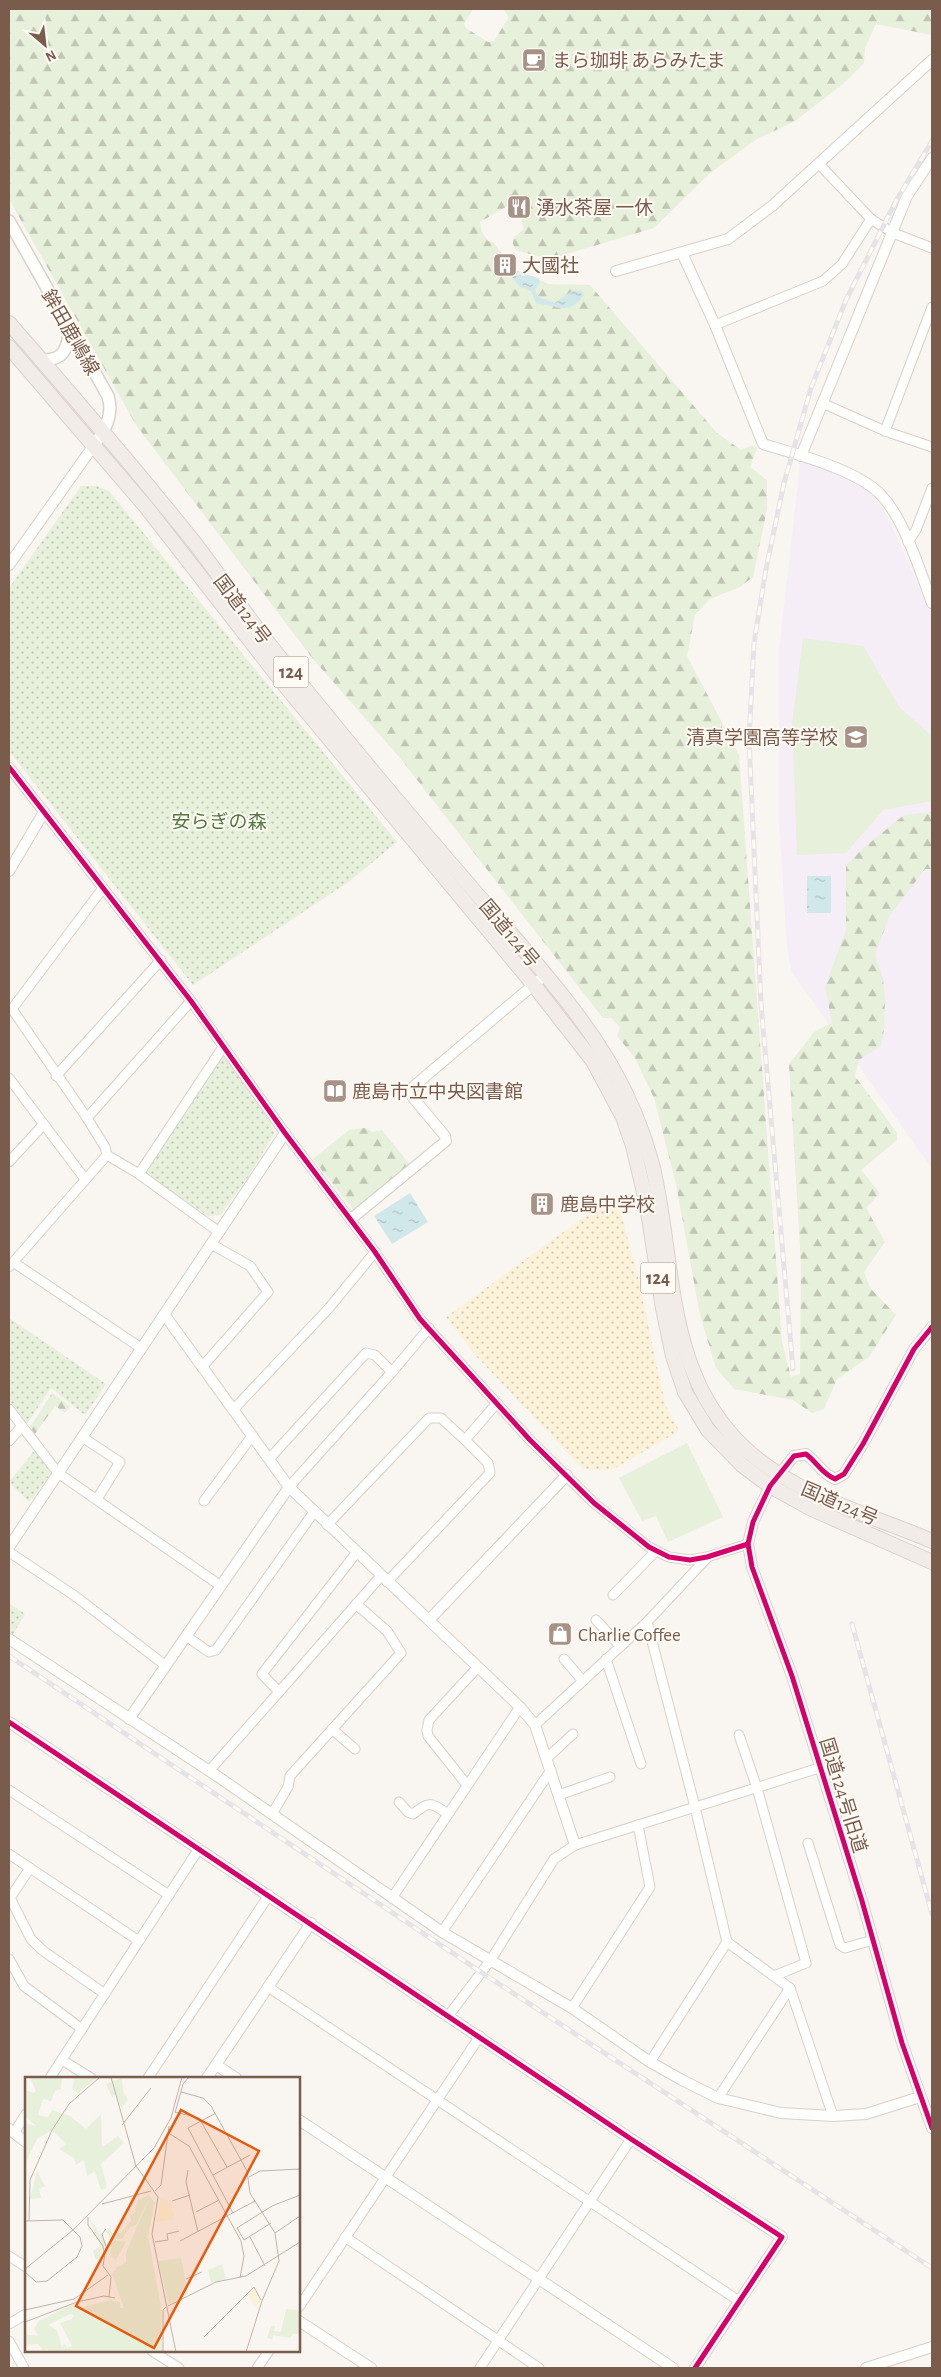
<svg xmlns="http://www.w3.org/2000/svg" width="941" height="2377" viewBox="0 0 941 2377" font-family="'Alegreya Sans','Noto Sans JP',sans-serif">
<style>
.education{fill:#f6eef6}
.grass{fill:url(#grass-dots)}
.forest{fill:url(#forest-firs)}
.sand{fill:url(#sand-dots)}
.garden{fill:#e7f0db}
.water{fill:url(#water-ripples)}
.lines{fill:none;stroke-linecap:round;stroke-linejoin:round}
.minor-casing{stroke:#d7d1cb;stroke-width:11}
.tertiary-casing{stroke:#d7d1cb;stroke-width:12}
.secondary-casing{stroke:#d9d2cb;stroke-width:14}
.trunk-casing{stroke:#dad1cc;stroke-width:16}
.minor{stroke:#fefefd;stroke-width:9}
.tertiary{stroke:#fefefd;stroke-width:10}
.secondary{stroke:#fefefd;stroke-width:11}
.trunk{stroke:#f2ece8;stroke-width:14}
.rail-casing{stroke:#e6e3e7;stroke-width:5}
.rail{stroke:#fffaf3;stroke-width:3;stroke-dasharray:9;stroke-linecap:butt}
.cycleway-casing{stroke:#fffaf3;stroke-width:8}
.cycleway{stroke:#d6006c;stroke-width:5}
.labels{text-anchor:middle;stroke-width:4;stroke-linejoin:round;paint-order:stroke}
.shield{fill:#fffaf3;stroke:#a28b7f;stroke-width:1}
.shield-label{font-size:18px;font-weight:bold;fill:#7a5c4d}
.poi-label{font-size:19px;fill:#7a5c4d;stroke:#fffaf3;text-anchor:start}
.street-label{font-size:19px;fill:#7a5c4d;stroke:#fffaf3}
.park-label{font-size:19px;fill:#537a41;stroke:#fffaf3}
.inset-road{fill:none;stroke:#c2b3aa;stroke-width:1}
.view{fill:#e8590c;fill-opacity:0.15;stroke:#e8590c;stroke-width:2.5}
.inset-edge{fill:none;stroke:#7a5c4d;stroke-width:2.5}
</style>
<defs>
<pattern id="grass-dots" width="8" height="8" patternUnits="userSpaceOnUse" patternTransform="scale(1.25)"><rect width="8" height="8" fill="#e7f0db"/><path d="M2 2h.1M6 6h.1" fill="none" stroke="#c0c6b4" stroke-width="1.8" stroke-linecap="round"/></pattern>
<pattern id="forest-firs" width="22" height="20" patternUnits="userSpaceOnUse" patternTransform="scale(1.25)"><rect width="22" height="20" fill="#e7f0db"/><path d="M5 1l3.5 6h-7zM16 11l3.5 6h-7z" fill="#c0c6b4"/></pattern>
<pattern id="sand-dots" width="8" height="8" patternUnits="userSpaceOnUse" patternTransform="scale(1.25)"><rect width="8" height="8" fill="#fbf2d9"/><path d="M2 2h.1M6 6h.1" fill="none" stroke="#d0c7b2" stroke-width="1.8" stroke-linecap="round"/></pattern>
<pattern id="water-ripples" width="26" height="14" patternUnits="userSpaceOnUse" patternTransform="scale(1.25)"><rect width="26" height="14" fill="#d0e8ea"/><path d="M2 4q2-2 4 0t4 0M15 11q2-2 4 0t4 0" fill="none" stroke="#aebfc0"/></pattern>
</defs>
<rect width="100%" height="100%" fill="#f9f5f0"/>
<polygon class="education" points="801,456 848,471 872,494 887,516 932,616 932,1168 791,971 787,947 779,823 779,651"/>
<g class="grass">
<polygon points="81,486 97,486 109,491 397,842 350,881 193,985 9,751 9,588"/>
<polygon points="223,1053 270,1122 274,1134 248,1177 220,1215 208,1216 144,1173"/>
<polygon points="9,1318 106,1384 85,1415 51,1388 27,1424 9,1399"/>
<polygon points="34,1451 53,1471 29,1502 9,1482"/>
<polygon points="9,1603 25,1614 12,1636 9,1634"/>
</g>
<g class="forest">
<polygon points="9,9 473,9 464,24 466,28 488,42 494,41 509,17 503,9 932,9 932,35 876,24 865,48 864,63 843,84 795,121 757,139 710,173 654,228 553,258 544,258 516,250 513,244 513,238 524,229 521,221 530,208 525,199 521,198 480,222 482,232 488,241 493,242 513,269 549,284 590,285 717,433 741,450 753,445 757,448 750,467 767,480 767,509 753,577 740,587 710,599 695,615 687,656 739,755 782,1342 791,1377 800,1374 801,1265 789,1064 814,1032 832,1023 825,987 846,930 846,866 861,850 904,815 932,812 932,869 925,869 889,917 875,955 883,978 885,1001 884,1030 881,1046 859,1060 855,1076 897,1133 897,1140 861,1170 880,1193 866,1208 885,1242 864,1272 870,1288 896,1315 869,1357 837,1379 824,1409 812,1413 793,1400 734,1389 716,1368 700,1315 676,1184 654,1098 635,1058 617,1036 620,1027 611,1018 603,1018 400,758 313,659 136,425 9,199"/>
<polygon points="365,1128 373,1132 382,1130 411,1166 355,1212 313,1159 349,1130"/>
<polygon points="52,1393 70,1406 65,1413 55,1406 35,1434 30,1427"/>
</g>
<polygon class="sand" points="616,1194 639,1282 665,1404 679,1431 612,1470 583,1469 477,1357 446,1317"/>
<g class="garden">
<polygon points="803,638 863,646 900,708 932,736 932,801 883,810 846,853 797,855 792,722"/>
<polygon points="687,1443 723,1517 668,1542 656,1516 642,1521 619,1478"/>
</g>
<g class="water">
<path d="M 513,273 C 521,277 527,272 539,279 L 540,283 L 535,289 L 538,297 L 555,303 L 572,291 L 581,290 L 584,295 C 570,316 557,306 536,303 L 531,291 C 520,288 517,285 511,275 Z"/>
<rect x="807" y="876" width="24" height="37"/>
<polygon points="410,1193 428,1222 392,1244 374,1216"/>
</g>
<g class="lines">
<defs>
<g id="minor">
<polyline points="819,164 871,219 893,233 932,248"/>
<polyline points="715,325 823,281 842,264 871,219"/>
<polyline points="822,403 885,431 932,447"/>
<polyline points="885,431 932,307"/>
<polyline points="908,542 916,530 932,488"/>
<polyline points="9,767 191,1001 285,1133 375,1252 420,1319 530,1440 594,1503 649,1547 669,1557 690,1560 707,1557 748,1544"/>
<polyline points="56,1076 161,960"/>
<polyline points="9,1078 85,1179"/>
<polyline points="87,1118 191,1001"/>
<polyline points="107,1155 139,1174 219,1232"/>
<polyline points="9,1162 43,1125"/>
<polyline points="139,1174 223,1047"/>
<polyline points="13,1262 141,1348"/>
<polyline points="9,1267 107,1155 105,1147 87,1118 12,1009 103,888"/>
<polyline points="202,1367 268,1292 250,1266 211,1244"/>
<polyline points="9,1409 58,1473 221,1586"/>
<polyline points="233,1410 329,1308 375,1252"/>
<polyline points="82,1437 120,1462 97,1499"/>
<polyline points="465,1440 497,1403"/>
<polyline points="9,1441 21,1427"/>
<polyline points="269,1459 366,1353 375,1355 392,1372 429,1328"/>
<polyline points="289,1487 392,1372"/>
<polyline points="204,1501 252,1436"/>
<polyline points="327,1525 429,1418 441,1418 465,1440 488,1463 490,1473 387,1582"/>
<polyline points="9,1552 75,1596 166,1666"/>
<polyline points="613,1595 656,1551"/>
<polyline points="596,1620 620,1646"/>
<polyline points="647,1622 695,1807 727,1942 790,1988 833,2116"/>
<polyline points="186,1636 209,1652 216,1650 314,1512"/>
<polyline points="564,1659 583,1681"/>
<polyline points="606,1659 641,1764"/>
<polyline points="279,1692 381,1576"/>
<polyline points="535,1725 647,1622 707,1558"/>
<polyline points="332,1729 355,1749"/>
<polyline points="739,1735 757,1788 806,1963 774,1976"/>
<polyline points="547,1758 573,1734"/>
<polyline points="209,1771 279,1692 262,1674 357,1552"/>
<polyline points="467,1785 428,1736 427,1730 429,1720 477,1668"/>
<polyline points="9,1790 169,1895"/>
<polyline points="559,1795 610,1777"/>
<path d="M 399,1802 L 408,1812 L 413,1814 C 430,1801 430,1802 448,1814"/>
<polyline points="272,1814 288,1787 290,1776 401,1653 387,1631 356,1604"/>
<polyline points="808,1843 840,1945 845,1948 873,1940"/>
<polyline points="9,1854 139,1941"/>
<polyline points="30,1868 10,1898 31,1939 42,1950 105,1994"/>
<polyline points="392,1898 520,1707"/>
<polyline points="442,1932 551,1770"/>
<polyline points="9,1959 24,1986 82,2029"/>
<polyline points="268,1987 739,2301"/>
<polyline points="572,2008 650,1887 638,1825"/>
<polyline points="449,2015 490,1961 554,1859 575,1845 819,1768"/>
<polyline points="62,2060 91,2078"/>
<polyline points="650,2062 727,1942"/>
<polyline points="50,2078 198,1850"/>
<polyline points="148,2078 269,1895"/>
<polyline points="718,2098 790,1988"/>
<polyline points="14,2133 26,2114"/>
<polyline points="345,2237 539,2368"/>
<polyline points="9,2256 26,2267"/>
<polyline points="299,2307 480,2036"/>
<polyline points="9,2324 26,2314"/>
<polyline points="9,2341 24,2368"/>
<polyline points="152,2351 179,2368"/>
<polyline points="257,2368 269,2351"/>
<polyline points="480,2368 631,2139"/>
</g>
<g id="tertiary">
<path d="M 682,253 L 715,325 L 763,444 C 796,454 859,470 882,496 C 905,521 920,571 932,603"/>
<polyline points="616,271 728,239 772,206 932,60"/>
<polyline points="801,456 907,196 932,158"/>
<polyline points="9,565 94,445"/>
<polyline points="9,871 44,812"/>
<polyline points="351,1219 446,1141 445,1136 414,1099 411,1093 414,1086 545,975"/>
<polyline points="164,1314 289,1487 520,1707 535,1725 575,1845"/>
<path d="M 932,1327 L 914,1349 L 863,1444 L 844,1474 L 835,1479 C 820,1472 819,1464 806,1454 L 794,1456 L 770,1486 L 753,1522 L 748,1544 L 752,1567 L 792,1676 L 862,1901 L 902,2043 L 932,2128"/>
<polyline points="9,1547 285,1133"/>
<polyline points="429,1620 567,1475"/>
<polyline points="9,1639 217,1776 442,1932 572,2008 650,2062 682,2080 718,2098 781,2113 833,2116 866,2114 920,2097"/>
<polyline points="129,1719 289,1487"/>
<polyline points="9,1722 631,2139 782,2237 695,2368"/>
<polyline points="216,2065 236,2078"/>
<polyline points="207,2078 311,1923"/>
<polyline points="299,2120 673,2368"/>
<polyline points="9,2129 26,2142"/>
<polyline points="299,2321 371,2368"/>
<polyline points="866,2368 932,2347"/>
</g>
<g id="secondary">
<path d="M 9,221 L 108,396 C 114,415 105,430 94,445"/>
<path d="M 40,360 C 64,361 67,350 70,329"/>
</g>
<g id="trunk">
<path d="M 9,323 C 72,395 134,467 193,541 C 216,570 236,601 259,631 C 296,679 335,726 374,773 C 418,826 463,878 508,930 C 545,974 584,1018 613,1069 C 630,1099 643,1131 652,1164 C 674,1253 665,1354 726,1428 C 776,1491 862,1511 932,1541"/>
<polyline points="9,347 147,508 287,688 533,984 593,1061 623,1117 633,1146 647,1205 663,1308 673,1356 685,1392 708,1430 742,1465 770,1486 812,1509 932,1562"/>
</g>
</defs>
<use href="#minor" class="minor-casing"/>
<use href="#tertiary" class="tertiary-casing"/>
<use href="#secondary" class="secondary-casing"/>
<use href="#trunk" class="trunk-casing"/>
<use href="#minor" class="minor"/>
<use href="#tertiary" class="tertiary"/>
<use href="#secondary" class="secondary"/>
<use href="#trunk" class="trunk"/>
<defs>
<g id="rail">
<polyline points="793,1369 761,1004 749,739 754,643 766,569 784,483 811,388 846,300 896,201 932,141"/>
<polyline points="852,1624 932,1914"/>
<polyline points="9,1656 481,1972 932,2268"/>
</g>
</defs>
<use href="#rail" class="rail-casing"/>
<use href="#rail" class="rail"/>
<defs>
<g id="cycleway">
<polyline points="9,767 191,1001 285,1133 375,1252 420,1319 530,1440 594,1503 649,1547 669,1557 690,1560 707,1557 748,1544"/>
<path d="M 932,1327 L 914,1349 L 863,1444 L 844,1474 L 835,1479 C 820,1472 819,1464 806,1454 L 794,1456 L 770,1486 L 753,1522 L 748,1544 L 752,1567 L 792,1676 L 862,1901 L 902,2043 L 932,2128"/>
<polyline points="9,1722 631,2139 782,2237 695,2368"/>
</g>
</defs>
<use href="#cycleway" class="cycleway-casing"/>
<use href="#cycleway" class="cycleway"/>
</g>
<defs>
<symbol id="cafe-square" viewBox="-11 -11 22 22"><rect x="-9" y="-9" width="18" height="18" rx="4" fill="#a69286" stroke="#fffaf3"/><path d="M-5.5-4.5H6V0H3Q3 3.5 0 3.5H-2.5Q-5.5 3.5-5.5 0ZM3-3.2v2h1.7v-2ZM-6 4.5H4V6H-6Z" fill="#fff"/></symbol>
<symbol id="restaurant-square" viewBox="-11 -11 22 22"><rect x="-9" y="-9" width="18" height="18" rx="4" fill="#a69286" stroke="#fffaf3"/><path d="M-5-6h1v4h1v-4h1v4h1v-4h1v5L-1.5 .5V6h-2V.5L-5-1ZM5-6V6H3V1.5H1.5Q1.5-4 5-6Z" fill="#fff"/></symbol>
<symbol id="building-square" viewBox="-11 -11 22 22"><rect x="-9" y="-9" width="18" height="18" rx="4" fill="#a69286" stroke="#fffaf3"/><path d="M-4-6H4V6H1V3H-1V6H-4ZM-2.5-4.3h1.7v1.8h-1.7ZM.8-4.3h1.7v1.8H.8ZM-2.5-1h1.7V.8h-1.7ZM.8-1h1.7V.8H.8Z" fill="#fff"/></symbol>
<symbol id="school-square" viewBox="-11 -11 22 22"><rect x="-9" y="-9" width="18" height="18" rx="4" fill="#a69286" stroke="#fffaf3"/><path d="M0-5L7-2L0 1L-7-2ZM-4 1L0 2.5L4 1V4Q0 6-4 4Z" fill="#fff"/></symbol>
<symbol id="library-square" viewBox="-11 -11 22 22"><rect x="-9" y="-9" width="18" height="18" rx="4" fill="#a69286" stroke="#fffaf3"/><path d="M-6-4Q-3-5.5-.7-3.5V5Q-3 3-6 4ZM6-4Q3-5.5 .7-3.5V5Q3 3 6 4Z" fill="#fff"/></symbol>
<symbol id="shop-square" viewBox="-11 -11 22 22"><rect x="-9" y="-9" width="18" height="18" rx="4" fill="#a69286" stroke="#fffaf3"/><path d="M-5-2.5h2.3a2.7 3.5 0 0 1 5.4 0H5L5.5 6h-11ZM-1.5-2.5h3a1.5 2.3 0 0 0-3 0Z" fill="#fff"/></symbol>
</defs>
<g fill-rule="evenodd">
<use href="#cafe-square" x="520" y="46" width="28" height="28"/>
<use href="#restaurant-square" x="505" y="193" width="28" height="28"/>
<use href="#building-square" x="491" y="251" width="28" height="28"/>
<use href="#school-square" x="842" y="723" width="28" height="28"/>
<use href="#library-square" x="321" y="1077" width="28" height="28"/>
<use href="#building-square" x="528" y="1190" width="28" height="28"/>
<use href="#shop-square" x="546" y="1620" width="28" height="28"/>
</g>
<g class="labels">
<g class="shield">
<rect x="273.5" y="656.5" width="35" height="31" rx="4"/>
<rect x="640.5" y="1262.5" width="35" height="31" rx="4"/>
</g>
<g class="shield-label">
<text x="291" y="678">124</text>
<text x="658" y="1284">124</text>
</g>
<g class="poi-label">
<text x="552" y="67">まら珈琲 あらみたま</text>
<text x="536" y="214">湧水茶屋 一休</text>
<text x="522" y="272">大國社</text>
<text x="838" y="744" text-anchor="end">清真学園高等学校</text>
<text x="352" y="1098">鹿島市立中央図書館</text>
<text x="560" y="1211">鹿島中学校</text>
<text x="578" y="1641">Charlie Coffee</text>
</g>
<g class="street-label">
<text transform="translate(71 332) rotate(60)" y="7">鉾田鹿嶋線</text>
<text transform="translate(243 609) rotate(53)" y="7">国道124号</text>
<text transform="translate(510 933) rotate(50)" y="7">国道124号</text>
<text transform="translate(840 1503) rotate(23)" y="7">国道124号</text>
<text transform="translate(844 1795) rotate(73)" y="7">国道124号旧道</text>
</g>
<g class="park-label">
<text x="219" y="828">安らぎの森</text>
</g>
</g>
<g transform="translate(25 2077)">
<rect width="275" height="275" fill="#f9f5f0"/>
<path d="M 156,181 L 163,217 L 144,227 L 133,184 Z" fill="#e7f0db"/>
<path d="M 5,0 L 37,0 L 36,12 L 30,14 L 26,24 L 18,22 L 13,38 L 23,40 L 27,33 L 45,39 L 61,52 L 76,37 L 77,70 L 93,59 L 99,66 L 76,87 L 82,110 L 76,113 L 70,94 L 62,99 L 59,83 L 51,88 L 49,81 L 34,72 L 41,67 L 27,53 L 12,62 L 0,87 L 0,46 L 11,49 L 0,39 L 0,13 L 9,16 L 11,14 ZM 50,0 L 63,1 L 73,0 L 53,16 L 47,12 ZM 97,1 L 98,14 L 103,23 L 96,31 L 91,17 L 87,20 L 81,7 ZM 12,94 L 20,109 L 14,112 L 16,121 L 5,122 ZM 124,118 L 130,126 L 123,159 L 136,229 L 137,275 L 22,275 L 23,272 L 18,273 L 13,267 L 0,268 L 0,257 L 13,259 L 9,251 L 14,244 L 48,227 L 58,230 L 85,223 L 95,225 L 95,231 L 99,231 L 87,197 L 92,190 L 101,186 L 101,176 L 124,122 L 111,148 L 105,150 L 97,162 L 86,162 L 81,154 L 85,150 L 87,156 L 96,156 L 106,144 L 105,138 L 109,136 L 113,123 ZM 45,237 L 49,238 L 47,242 L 35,246 L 47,269 L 42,271 L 40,266 L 37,270 L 32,253 L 23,248 ZM 64,141 L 81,166 L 75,175 L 76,185 L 70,181 L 68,174 L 75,169 ZM 197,187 L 201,202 L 186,206 L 183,193 ZM 261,232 L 275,233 L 275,257 L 268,257 L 265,261 L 248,258 L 247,262 L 242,261 L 246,249 L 250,249 L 249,254 L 256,255 Z" fill="#e7f0db" fill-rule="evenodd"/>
<path d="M 136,122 L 145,124 L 150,142 L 131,145 ZM 229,211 L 235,224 L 232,233 L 222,217 Z" fill="#fbf2d9"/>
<path d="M 86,163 L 101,165 L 91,183 L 86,179 Z" fill="#e7f0db"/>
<path class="inset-road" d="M 86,0 L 111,89M 156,15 L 178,21 L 186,29 L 222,94 L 225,116 L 250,156 L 254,184 L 237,224 L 221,275M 150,35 L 174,41 L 202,90M 150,36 L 158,7 L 164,0M 191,36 L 163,51 L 208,136M 97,48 L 126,11M 145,57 L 164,69 L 216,164 L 219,179 L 215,201M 111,89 L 133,120 L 127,157 L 151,275M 163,93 L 161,105 L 173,155M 188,98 L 225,78M 224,100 L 235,94 L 275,92M 130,114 L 136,108 L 144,49M 147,124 L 165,118M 77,127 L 126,114M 171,135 L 194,123M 63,140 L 63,148 L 78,169 L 79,175M 0,144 L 38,143 L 55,160 L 57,169 L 52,180 L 22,204 L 11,205 L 0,195M 4,144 L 5,103 L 27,53 L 44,27 L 75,0M 246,146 L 219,163 L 212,151 L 247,129 L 275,118M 81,152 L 77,157 L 81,170 L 78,189 L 86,200 L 84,220M 250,156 L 275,139M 225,160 L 240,189M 155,164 L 230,124M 130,165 L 143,163 L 142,157 L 154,154M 0,192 L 48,153 L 129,71 L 146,41 L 157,0M 161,202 L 177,195M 143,229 L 191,205 L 221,199 L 275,165M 0,233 L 49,222 L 83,198M 0,245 L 52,225 L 79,219 L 90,221M 179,260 L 229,210 L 236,223M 138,275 L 138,233 L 141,230"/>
<path class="view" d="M 156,33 L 234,74 L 129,271 L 51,229 Z"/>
<rect width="275" height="275" class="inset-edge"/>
</g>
<rect width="941" height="2377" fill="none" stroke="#7a5c4d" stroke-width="20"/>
<g transform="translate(45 45) rotate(152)" stroke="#fffaf3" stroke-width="4" paint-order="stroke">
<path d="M0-4L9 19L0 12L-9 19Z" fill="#7a5c4d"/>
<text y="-8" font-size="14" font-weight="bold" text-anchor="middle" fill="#7a5c4d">N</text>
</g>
</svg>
